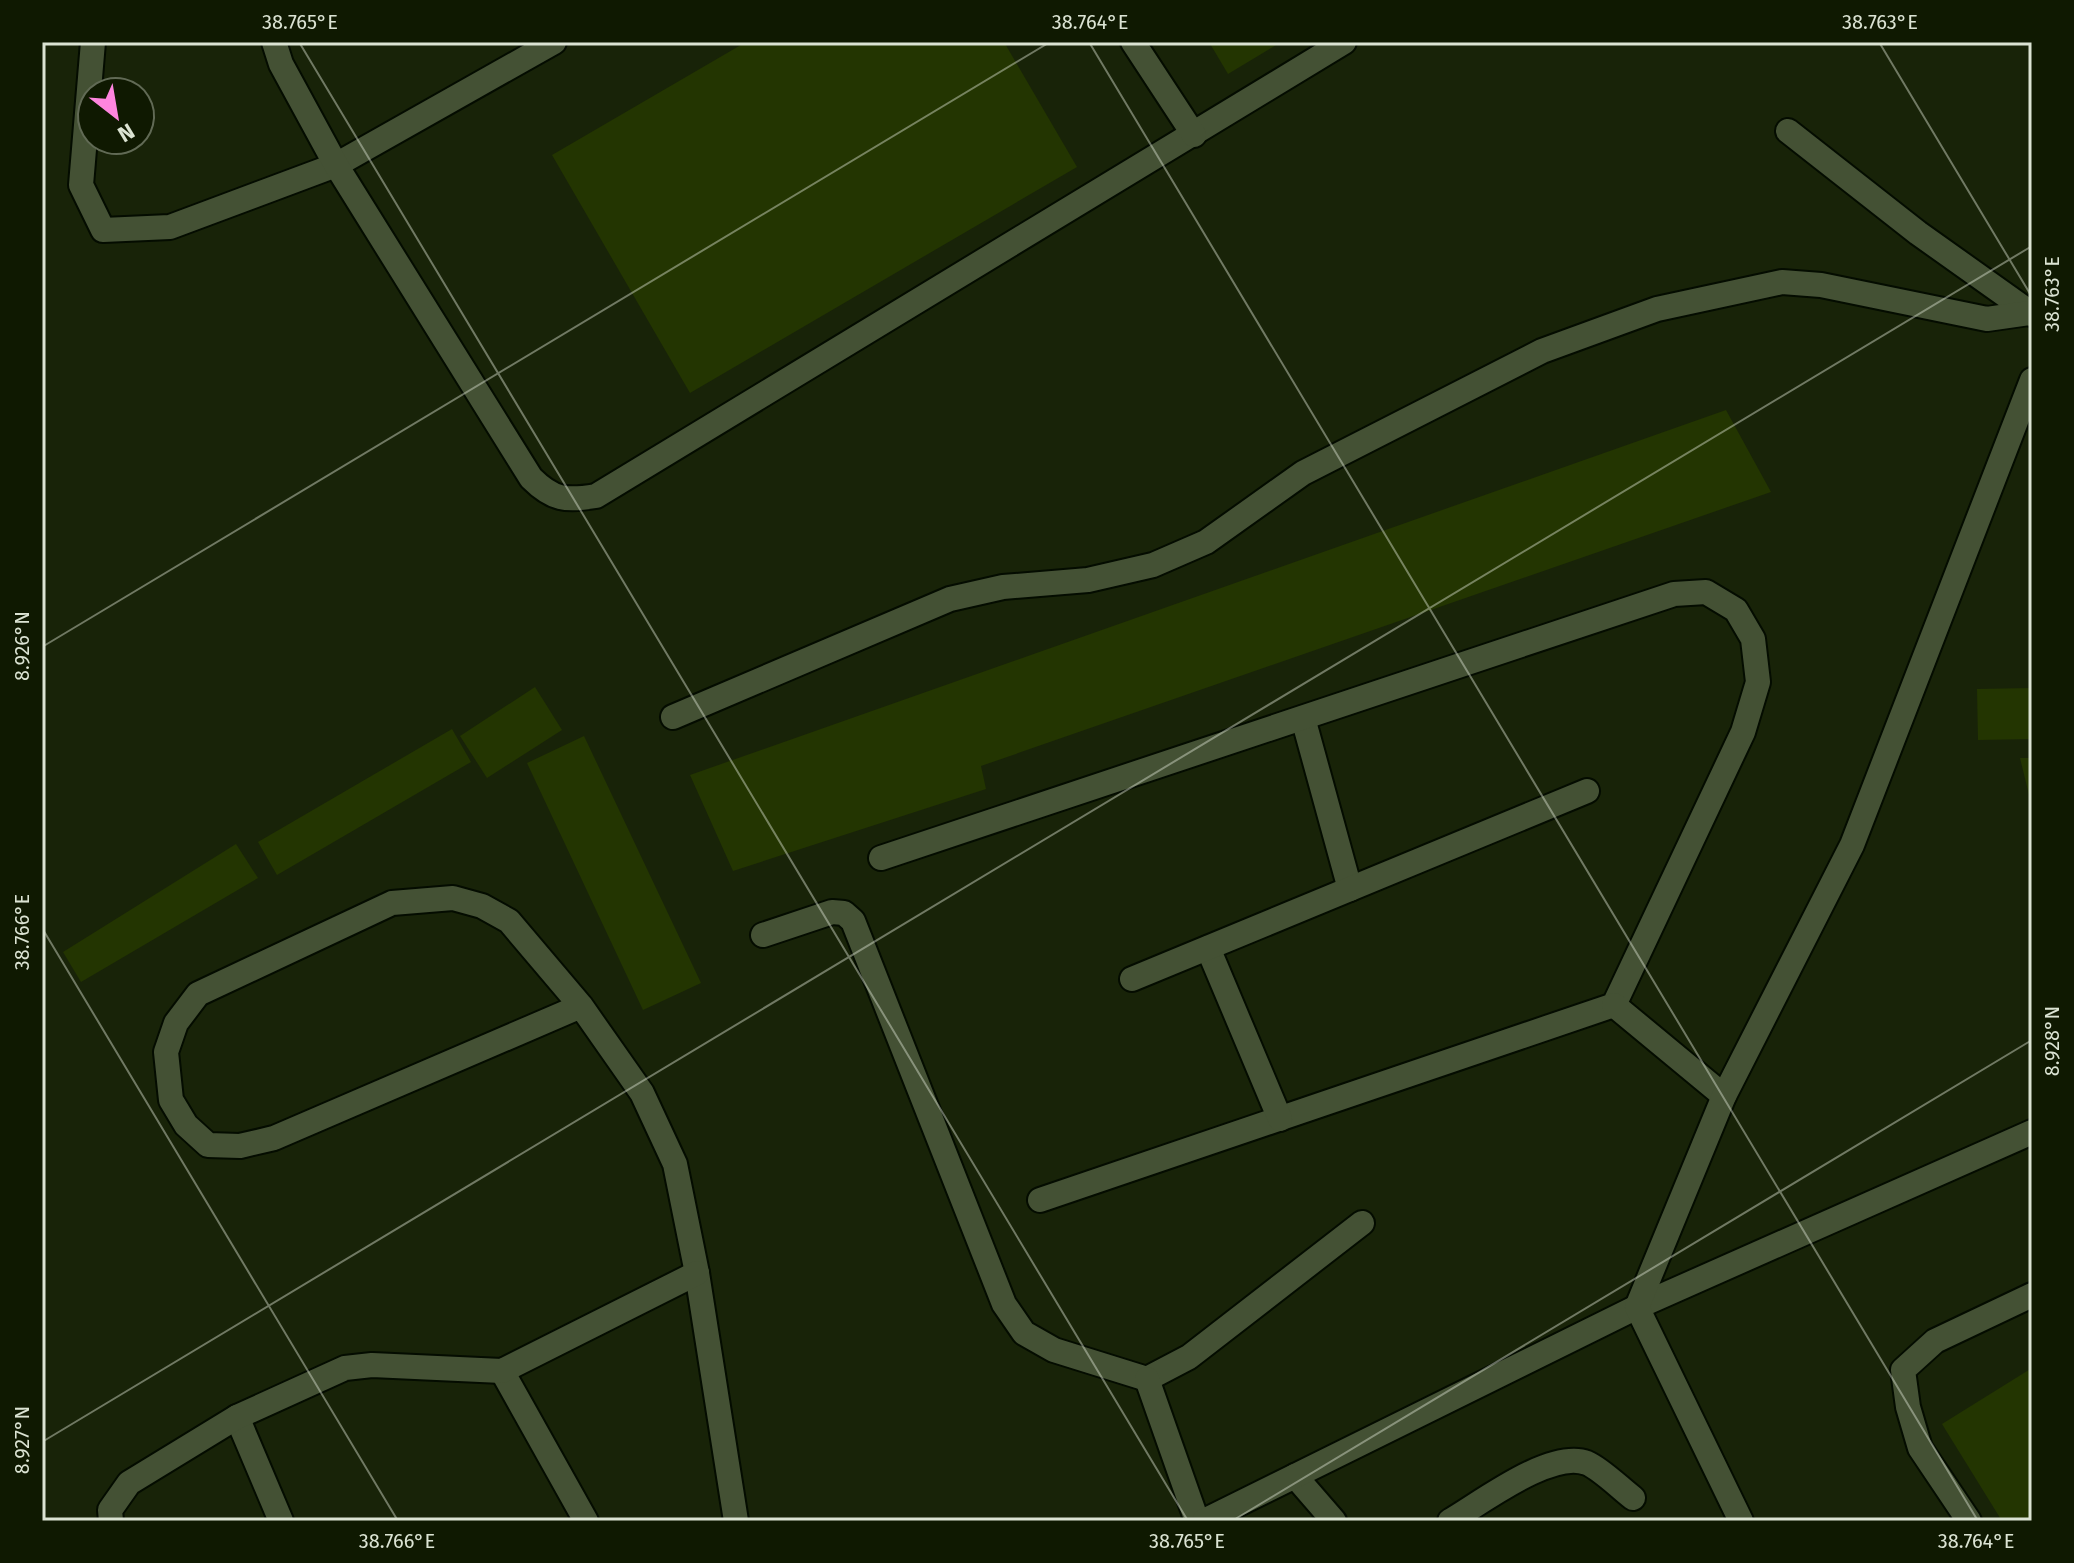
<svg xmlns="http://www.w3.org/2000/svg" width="2074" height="1563" viewBox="0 0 2074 1563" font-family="'Fira Sans',sans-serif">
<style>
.building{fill:#233501}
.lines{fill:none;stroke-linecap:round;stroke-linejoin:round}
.minor-casing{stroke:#040c00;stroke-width:28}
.minor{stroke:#445134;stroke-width:24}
.ticks{fill:none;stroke:#dbe3d3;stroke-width:2;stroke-opacity:0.45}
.neatline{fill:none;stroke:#dbe3d3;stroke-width:3}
.ticks-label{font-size:20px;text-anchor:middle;fill:#dbe3d3}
</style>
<rect width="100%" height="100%" fill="#182308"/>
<g class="building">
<polygon points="746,42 1004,42 1077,167 690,393 552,155"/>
<polygon points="1209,42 1281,42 1228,74"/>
<polygon points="1726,410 1771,492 981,766 986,789 733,871 690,775"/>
<polygon points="535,687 562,730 487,778 460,736"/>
<polygon points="2032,688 2032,739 1978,740 1977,689"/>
<polygon points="452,729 471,762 277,875 258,842"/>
<polygon points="584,736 701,983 643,1010 527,763"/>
<polygon points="2020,758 2032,758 2032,803 2031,803"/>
<polygon points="236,844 258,878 81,982 63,952"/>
<polygon points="2032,1368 2032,1521 2002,1521 1942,1424"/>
</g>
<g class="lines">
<defs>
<g id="minor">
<polyline points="93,42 81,185 103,230 170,227 336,165 554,42"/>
<path d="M 274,42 L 281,64 L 336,165 L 531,478 C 553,500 566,501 596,496 L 1344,42"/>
<polyline points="1133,42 1194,135"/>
<polyline points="1788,131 1918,233 2032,314"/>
<polyline points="673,717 950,599 1003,587 1088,580 1153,565 1206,542 1303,473 1542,351 1657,309 1782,282 1821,285 1987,319 2029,313"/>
<polyline points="1303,718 1350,889"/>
<polyline points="881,858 1674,594 1706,592 1736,610 1753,639 1758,682 1743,732 1614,1005 1040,1200"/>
<polyline points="763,935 832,912 844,913 853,921 1004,1304 1024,1333 1054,1350 1147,1379 1189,1357 1362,1223"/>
<polyline points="1208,948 1280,1119"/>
<polyline points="1132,979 1587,791"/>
<polyline points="1614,1005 1724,1096"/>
<polyline points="581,1006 274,1138 240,1146 208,1145 186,1125 171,1100 166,1052 176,1023 198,994 392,903 453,898 482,906 509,921 581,1006 642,1093 675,1164 697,1273 736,1521"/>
<polyline points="502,1371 586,1521"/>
<polyline points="1147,1379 1197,1521"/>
<polyline points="237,1417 281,1521"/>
<polyline points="1295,1476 1334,1521"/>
<polyline points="111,1521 110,1510 129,1483 237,1417 345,1368 372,1365 502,1371 697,1273"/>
<polyline points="1204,1521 1637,1307 2032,1132"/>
<path d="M 1450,1521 C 1481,1503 1551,1449 1587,1463 C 1601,1469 1620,1488 1633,1498"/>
<polyline points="1741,1521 1637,1307 1724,1096 1852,845 2032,380"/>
<polyline points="1969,1521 1920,1448 1908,1407 1903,1370 1935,1341 2032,1295"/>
</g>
</defs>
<use href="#minor" class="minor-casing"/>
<use href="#minor" class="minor"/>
</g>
<path class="ticks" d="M 299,42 L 1188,1521M 1089,42 L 1978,1521M 1879,42 L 2032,297M 42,647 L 1050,42M 42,928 L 398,1521M 42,1442 L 2032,246M 1232,1521 L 2032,1040"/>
<rect width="2074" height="1563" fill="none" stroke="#0f1901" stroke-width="88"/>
<g transform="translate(116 116) rotate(149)"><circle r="38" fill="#0f1901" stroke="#616a55" stroke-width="2"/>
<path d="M0-6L14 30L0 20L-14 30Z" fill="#fe85df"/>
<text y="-12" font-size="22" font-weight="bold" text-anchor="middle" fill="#dbe3d3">N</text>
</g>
<rect x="44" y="44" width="1986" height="1475" class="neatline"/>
<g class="ticks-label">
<text x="300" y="29">38.765°E</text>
<text x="1090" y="29">38.764°E</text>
<text x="1880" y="29">38.763°E</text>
<text transform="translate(2052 294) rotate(-90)" y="7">38.763°E</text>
<text transform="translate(22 646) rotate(-90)" y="7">8.926°N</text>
<text transform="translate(22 932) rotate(-90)" y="7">38.766°E</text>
<text transform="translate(2052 1041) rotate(-90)" y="7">8.928°N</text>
<text transform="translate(22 1440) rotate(-90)" y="7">8.927°N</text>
<text x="397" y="1548">38.766°E</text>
<text x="1187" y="1548">38.765°E</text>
<text x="1976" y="1548">38.764°E</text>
</g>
</svg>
